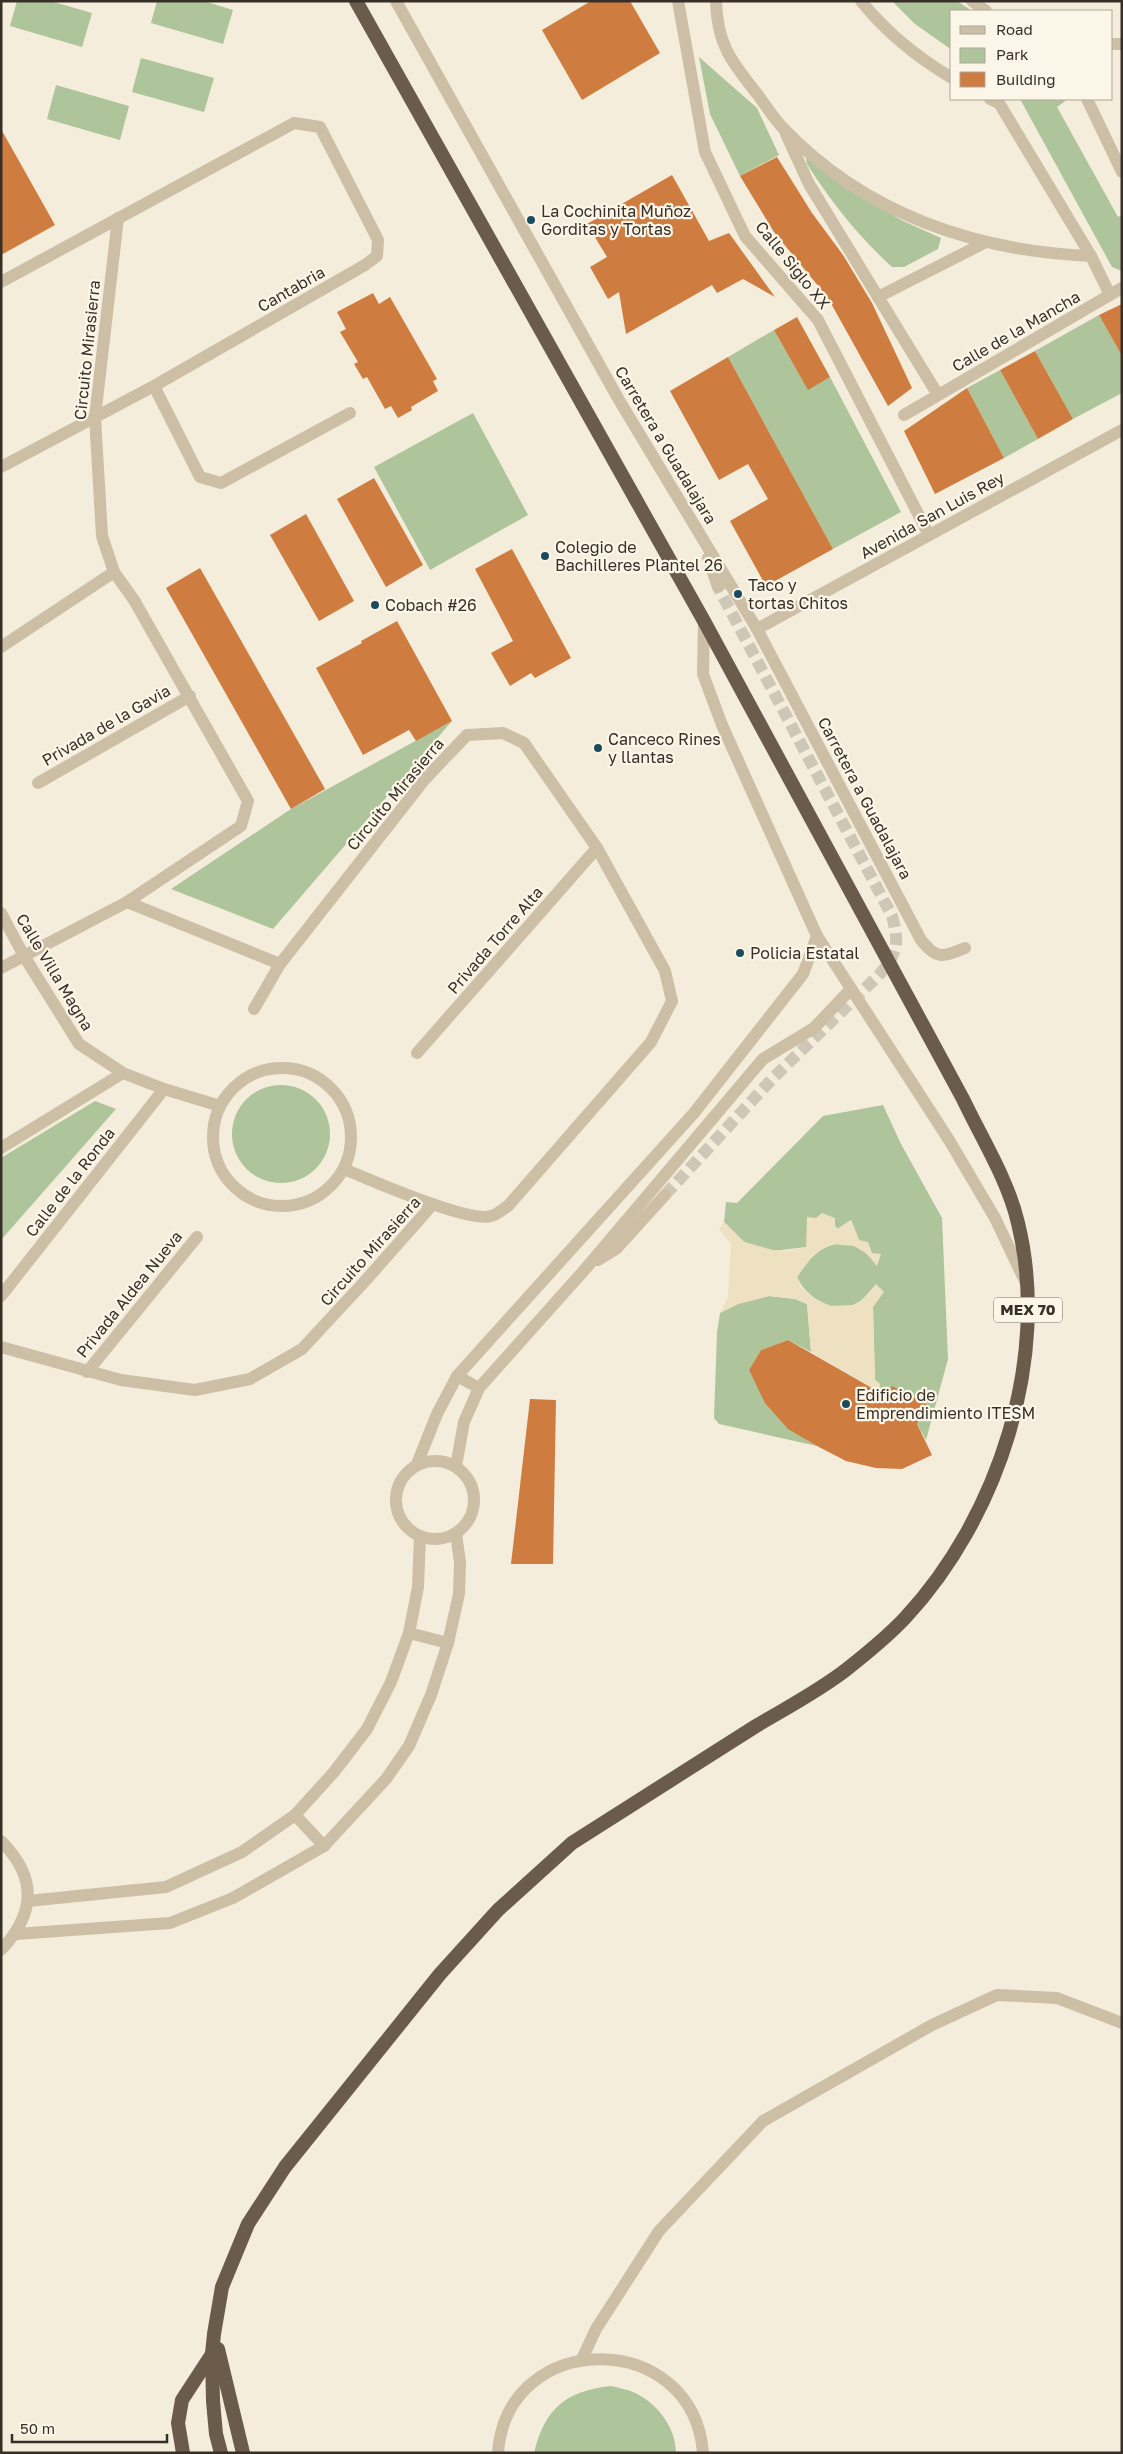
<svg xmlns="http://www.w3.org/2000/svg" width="1123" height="2454" viewBox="0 0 1123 2454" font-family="'Golos Text',sans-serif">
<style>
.green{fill:#aec49a}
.plaza{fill:#ede1c1}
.building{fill:#ce7c3f}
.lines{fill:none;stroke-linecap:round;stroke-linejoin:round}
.minor-tunnel{stroke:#cec7b7;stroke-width:12;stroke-dasharray:12 6;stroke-linecap:butt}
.minor{stroke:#cdbfa6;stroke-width:12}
.tertiary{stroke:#cdbfa6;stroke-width:12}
.trunk{stroke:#6a5b4b;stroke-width:14}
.poi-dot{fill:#1a4c5d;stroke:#fbf6e8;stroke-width:2}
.labels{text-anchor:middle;stroke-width:4.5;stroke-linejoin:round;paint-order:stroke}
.shield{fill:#fbf6e8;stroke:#726b62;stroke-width:1}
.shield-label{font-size:15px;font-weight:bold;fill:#383028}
.poi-label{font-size:16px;fill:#383028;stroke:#fbf6e8;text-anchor:start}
.street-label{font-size:16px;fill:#383028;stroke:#fbf6e8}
</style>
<rect width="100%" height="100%" fill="#f4eddb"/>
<g class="green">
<polygon points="17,1 50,1 92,13 82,47 10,26"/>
<polygon points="157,1 204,1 233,10 223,44 151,23"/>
<polygon points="892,1 957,1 972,11 952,11 952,50 915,24"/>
<polygon points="699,57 757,108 779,155 740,176 710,114"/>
<polygon points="141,58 214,78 204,112 132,92"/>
<polygon points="56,85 129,106 120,140 47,119"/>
<polygon points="1020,99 1068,99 1057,107 1118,217 1122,215 1122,271 1112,267"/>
<path d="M 806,159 L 812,159 L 864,198 L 901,220 L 941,238 L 938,249 L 904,267 L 892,267 C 859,237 831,202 807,164 Z"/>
<polygon points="1099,315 1122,356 1122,393 1073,419 1035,351"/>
<polygon points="774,330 808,389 830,377 901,512 833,549 728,357"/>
<polygon points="1000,370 1038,439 1004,458 967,388"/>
<polygon points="473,413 528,515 430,570 374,467"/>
<polygon points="452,721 273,929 171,889 291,809"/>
<circle cx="281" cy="1134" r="49"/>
<polygon points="95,1101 116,1109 1,1240 1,1158"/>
<path d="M 883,1105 L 901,1144 L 942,1218 L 948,1359 L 926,1440 L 917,1424 L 928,1405 L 892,1387 L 886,1395 L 878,1391 L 880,1384 L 875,1380 L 873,1307 L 883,1292 L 874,1288 C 869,1292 865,1298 859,1302 C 836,1316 807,1299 797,1277 C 817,1243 849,1228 877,1265 L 872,1253 L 859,1240 L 851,1220 L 838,1229 L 835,1226 L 806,1247 L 773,1251 L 744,1242 L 724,1222 L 726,1202 L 737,1203 L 823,1116 Z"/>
<path d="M 769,1296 L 795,1299 L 807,1304 L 811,1352 L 788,1340 L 761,1350 L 749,1370 C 769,1410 779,1422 817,1446 L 719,1424 L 714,1418 L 717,1333 L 720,1313 L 738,1304 Z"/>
<path d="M 611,2386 C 618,2388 626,2389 633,2392 C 656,2402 676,2427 676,2453 L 534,2453 C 545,2408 566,2391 611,2386 Z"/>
</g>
<polygon class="plaza" points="822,1213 835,1218 835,1226 837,1229 851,1220 859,1240 868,1242 872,1253 881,1254 877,1266 866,1253 854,1246 831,1244 814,1254 797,1277 801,1287 812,1297 830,1306 853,1305 861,1301 876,1284 884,1292 873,1307 875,1380 880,1384 878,1391 811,1352 807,1304 795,1299 769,1296 738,1304 720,1313 728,1297 731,1244 719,1229 724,1222 744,1242 773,1250 786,1251 806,1247 807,1217 816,1218"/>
<g class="building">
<polygon points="591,1 630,1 660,53 582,100 542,30"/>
<polygon points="1,129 55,225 1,255"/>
<polygon points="777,157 812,213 843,255 872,303 912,388 888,406 828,298 774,232 740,176"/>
<polygon points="672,175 709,241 729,233 775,297 743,279 717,293 712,285 626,334 619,292 608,299 590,267 607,257 587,224"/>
<polygon points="373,293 379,304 390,297 437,379 433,381 438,391 411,407 412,410 398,418 391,406 385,409 367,377 363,379 354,364 358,362 340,332 346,329 337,312"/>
<polygon points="1122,304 1122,356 1099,315"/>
<polygon points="797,317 830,377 808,390 774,330"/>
<polygon points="1035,351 1073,419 1038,439 1000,370"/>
<polygon points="728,357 833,549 766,586 730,521 768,499 748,464 719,480 670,391"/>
<polygon points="967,388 1004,458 935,494 904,431"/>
<polygon points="374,478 423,565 386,587 337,499"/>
<polygon points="306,514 354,601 319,621 270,535"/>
<polygon points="512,549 571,658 535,678 531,673 510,686 491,653 513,641 475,569"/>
<polygon points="200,568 325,789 291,809 166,588"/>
<polygon points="397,621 452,721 416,741 409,730 363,755 316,668 362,643 361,641"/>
<polygon points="788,1340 886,1396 892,1386 928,1405 917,1424 932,1455 902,1469 876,1468 846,1461 817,1446 788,1429 765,1403 749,1370 761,1350"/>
<polygon points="530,1399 556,1400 553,1564 511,1564"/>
</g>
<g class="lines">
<path class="minor-tunnel" d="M 665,1195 L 773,1078 L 878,976 C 897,955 900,944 892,916 L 718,587"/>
<g class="minor">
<path d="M 396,1 L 619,400 L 757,629 L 921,940 C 937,960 942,957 965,948"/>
<polyline points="678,1 705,152 745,236 818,320 929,535"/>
<path d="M 716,1 C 717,45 732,62 758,95 C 766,106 774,119 783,128 C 865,214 975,251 1091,256"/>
<path d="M 861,1 C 886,32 918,58 952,78"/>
<polyline points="972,1 986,11"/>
<polyline points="1112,44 1122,44"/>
<polyline points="990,99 999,103 1091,256 1110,295"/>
<polyline points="1087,99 1122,172"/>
<polyline points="786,134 809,184 938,395"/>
<polyline points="1,282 294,123 320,127 378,240 377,256 365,265 154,386 1,467"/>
<polyline points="878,297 984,243"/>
<polyline points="154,386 200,477 221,483 350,413"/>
<polyline points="904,415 1122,288"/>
<polyline points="708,558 718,587"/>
<polyline points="704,621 703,674 722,725 817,936 949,1140 995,1218 1026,1283"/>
<polyline points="757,629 1122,430"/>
<polyline points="1,647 114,572"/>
<polyline points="38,783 190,696"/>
<polyline points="127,902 280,964"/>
<polyline points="1,913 24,956 79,1044 123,1073 164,1089 220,1106"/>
<polyline points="1,968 127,902 241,826 248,801 134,600 114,572 102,536 95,417 118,218"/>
<path d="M 254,1009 L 280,964 L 425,779 L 467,735 L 503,733 L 524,743 L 597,848 L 665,971 L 672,1001 L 651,1042 L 508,1206 C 503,1209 497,1215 491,1216 C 469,1223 370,1180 344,1169"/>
<polyline points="417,1053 597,848"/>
<circle cx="282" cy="1137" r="69"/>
<polyline points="1,1148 123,1073"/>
<polyline points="598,1260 616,1249 665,1195"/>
<polyline points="1,1296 164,1089"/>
<polyline points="1,1347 121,1380 195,1390 250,1379 302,1349 366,1280 433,1204"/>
<polyline points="87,1372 197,1237"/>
<polyline points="457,1376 479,1388"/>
<circle cx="435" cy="1500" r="39"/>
<polyline points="417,1464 437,1414 457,1376 694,1113 803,974 817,936"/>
<polyline points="456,1466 464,1422 479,1388 587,1267 763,1059 814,1028 851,989"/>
<polyline points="409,1633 448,1643"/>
<polyline points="295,1815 324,1846"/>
<path d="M 1,1841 C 37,1877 36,1913 1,1950"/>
<polyline points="28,1901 166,1887 242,1852 295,1815 334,1772 367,1729 391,1682 409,1633 418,1587 420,1536"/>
<polyline points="16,1934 170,1923 233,1898 324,1846 386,1779 409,1746 431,1695 448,1643 459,1594 460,1563 456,1533"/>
<polyline points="582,2359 596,2329 659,2231 763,2121 932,2025 997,1995 1057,1998 1122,2023"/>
</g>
<path class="tertiary" d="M 498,2453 C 507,2328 693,2328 703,2453"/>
<g class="trunk">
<polyline points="218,2349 243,2453"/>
<polyline points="183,2453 178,2423 182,2400 212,2354"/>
<path d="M 221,2453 L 216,2434 L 213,2401 L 212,2354 L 214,2334 L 222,2287 L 248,2224 L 285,2167 L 440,1974 L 498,1910 L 572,1843 C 633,1804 695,1765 756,1726 C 786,1708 819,1691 847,1669 C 866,1654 888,1636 905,1618 C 998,1518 1051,1358 1018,1223 C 1008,1180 982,1139 963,1099 L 704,621 L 356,1"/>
</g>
</g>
<g class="poi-dot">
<circle cx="531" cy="220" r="5"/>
<circle cx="545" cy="556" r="5"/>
<circle cx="738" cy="594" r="5"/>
<circle cx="375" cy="605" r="5"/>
<circle cx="598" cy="748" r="5"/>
<circle cx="740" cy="953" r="5"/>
<circle cx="846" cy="1404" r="5"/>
</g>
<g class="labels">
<rect class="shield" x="994" y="1297.5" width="68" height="25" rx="4"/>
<g class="shield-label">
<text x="1028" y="1315">MEX 70</text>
</g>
<g class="poi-label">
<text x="541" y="217">La Cochinita Muñoz<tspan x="541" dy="18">Gorditas y Tortas</tspan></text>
<text x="555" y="553">Colegio de<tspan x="555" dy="18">Bachilleres Plantel 26</tspan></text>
<text x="748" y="591">Taco y<tspan x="748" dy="18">tortas Chitos</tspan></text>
<text x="385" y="611">Cobach #26</text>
<text x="608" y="745">Canceco Rines<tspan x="608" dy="18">y llantas</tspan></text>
<text x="750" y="959">Policia Estatal</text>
<text x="856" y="1401">Edificio de<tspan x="856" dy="18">Emprendimiento ITESM</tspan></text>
</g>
<g class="street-label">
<text transform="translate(793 265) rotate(51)" y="6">Calle Siglo XX</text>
<text transform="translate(291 289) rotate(-30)" y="6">Cantabria</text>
<text transform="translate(1016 331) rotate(-30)" y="6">Calle de la Mancha</text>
<text transform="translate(87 350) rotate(-84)" y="6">Circuito Mirasierra</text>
<text transform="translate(666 445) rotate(59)" y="6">Carretera a Guadalajara</text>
<text transform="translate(932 515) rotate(-29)" y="6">Avenida San Luis Rey</text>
<text transform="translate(106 725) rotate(-30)" y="6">Privada de la Gavia</text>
<text transform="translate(395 794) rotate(-50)" y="6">Circuito Mirasierra</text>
<text transform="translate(865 798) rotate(62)" y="6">Carretera a Guadalajara</text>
<text transform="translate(495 940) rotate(-49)" y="6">Privada Torre Alta</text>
<text transform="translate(55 972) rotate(59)" y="6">Calle Villa Magna</text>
<text transform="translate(70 1182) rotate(-52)" y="6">Calle de la Ronda</text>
<text transform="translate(370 1251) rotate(-48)" y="6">Circuito Mirasierra</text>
<text transform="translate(129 1294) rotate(-51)" y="6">Privada Aldea Nueva</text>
</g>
</g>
<rect width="1123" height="2454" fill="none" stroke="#383028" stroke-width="5"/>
<rect x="950" y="10" width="162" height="90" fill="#fbf6e8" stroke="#ada79b"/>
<rect x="960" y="26" width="25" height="8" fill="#cdbfa6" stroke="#ada79b"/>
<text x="996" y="35" font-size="15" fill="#383028">Road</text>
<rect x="960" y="48" width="25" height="15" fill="#aec49a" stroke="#ada79b"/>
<text x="996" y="60" font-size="15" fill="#383028">Park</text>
<rect x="960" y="72" width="25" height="15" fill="#ce7c3f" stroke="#ada79b"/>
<text x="996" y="85" font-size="15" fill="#383028">Building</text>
<path d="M12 2434v8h155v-8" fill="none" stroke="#383028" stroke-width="2.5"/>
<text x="20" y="2434" font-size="15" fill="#383028" stroke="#fbf6e8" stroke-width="4" paint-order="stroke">50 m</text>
</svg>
